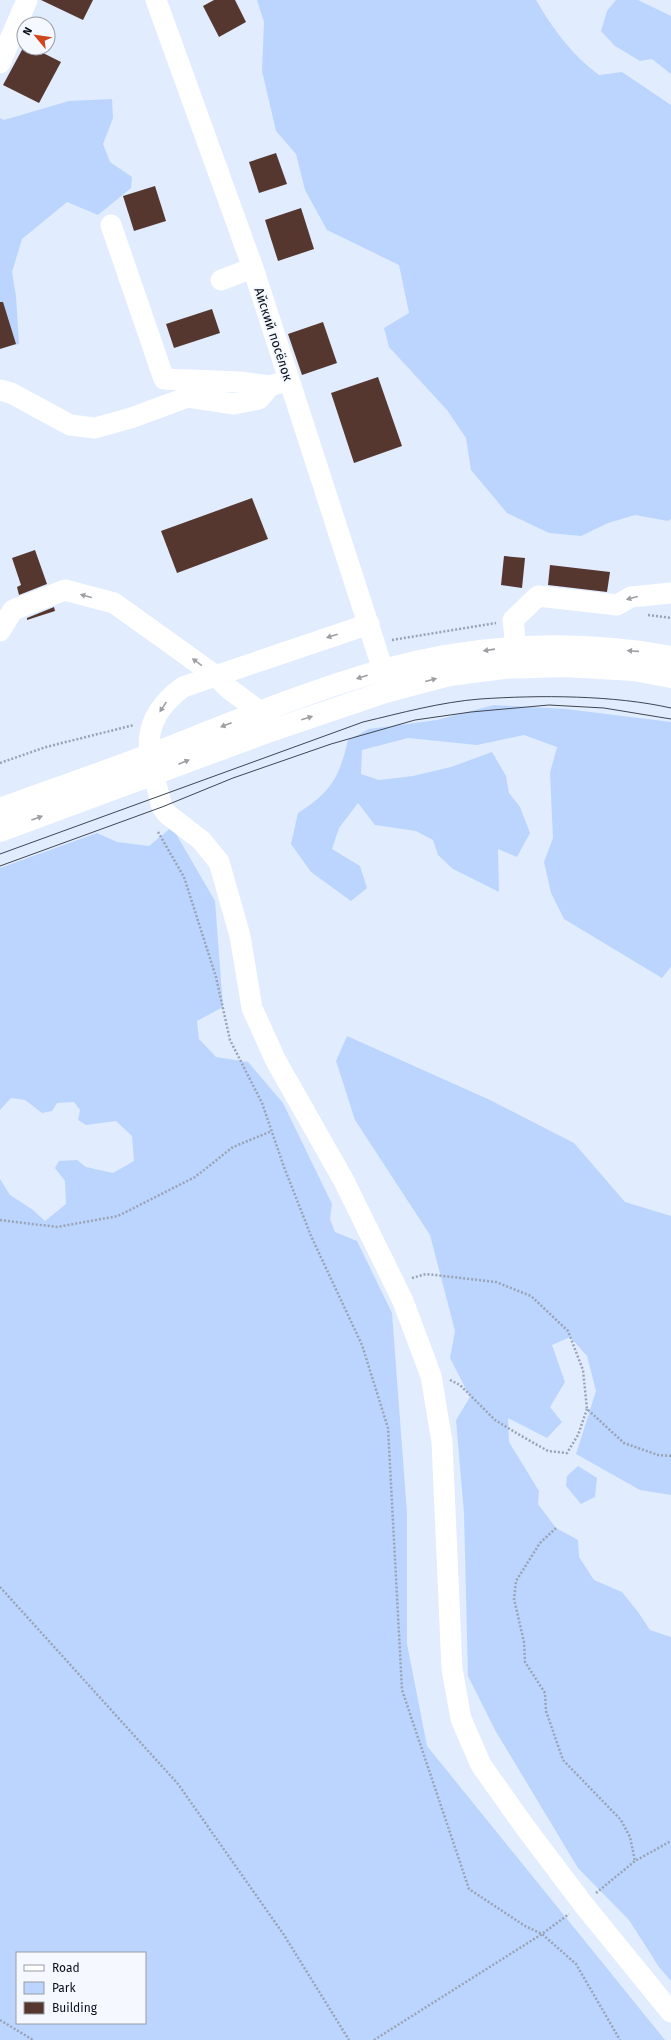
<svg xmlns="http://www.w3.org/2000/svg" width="671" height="2040" viewBox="0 0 671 2040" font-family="'Fira Sans',sans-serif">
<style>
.green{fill:#bcd5fe;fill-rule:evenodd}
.building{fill:#56372f}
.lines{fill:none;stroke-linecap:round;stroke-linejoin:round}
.path{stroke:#99a3b3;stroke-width:2.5;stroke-dasharray:2 2;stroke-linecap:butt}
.minor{stroke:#fff;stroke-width:21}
.major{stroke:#fff;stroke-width:22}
.tram{stroke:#3f4652;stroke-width:1}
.oneway{fill:#9d9fa3}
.labels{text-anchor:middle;stroke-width:4;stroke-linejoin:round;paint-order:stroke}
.street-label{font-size:13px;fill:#0a101a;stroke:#f5f9ff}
</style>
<rect width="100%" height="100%" fill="#e1ecff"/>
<g class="green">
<path d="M 257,0 L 536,0 C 553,29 572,55 599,75 L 622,72 L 671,105 L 671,519 L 668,521 L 635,515 L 608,523 L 581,536 L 549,533 L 507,513 L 471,470 L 466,438 L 447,410 L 389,347 L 384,328 L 409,313 L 399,265 L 327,230 L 305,190 L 296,154 L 276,131 L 262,71 L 264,22 Z"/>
<polygon points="616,0 638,0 671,16 671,74 652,59 640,61 615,46 601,31 607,11"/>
<polygon points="112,99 113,118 103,144 110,162 132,177 131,188 98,215 67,202 22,239 12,272 16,296 19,344 0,348 0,118 4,120 69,101"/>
<path d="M 494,705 L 566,709 L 671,722 L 671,967 L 662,978 L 564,919 L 551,893 L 544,862 L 553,838 L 550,773 L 557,747 L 524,735 L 477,745 L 408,738 L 362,750 L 361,774 L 379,780 L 413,776 L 451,767 L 492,752 L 506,776 L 509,793 L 520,807 L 530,833 L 517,857 L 498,849 L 499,892 L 453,869 L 438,855 L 433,840 L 416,831 L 375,825 L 358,803 L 339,828 L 332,849 L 360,866 L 367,888 L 351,901 L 311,872 L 291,844 L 298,813 C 331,792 339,778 348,740 L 369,729 L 437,720 Z"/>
<path d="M 172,827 L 215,901 L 223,1007 L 197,1021 L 199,1039 L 216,1057 L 248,1062 L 283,1103 L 332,1204 L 330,1219 L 335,1232 L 357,1241 L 392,1313 L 407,1513 L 407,1644 L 427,1746 L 665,2040 L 0,2040 L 0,1179 L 10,1195 L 33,1210 L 45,1221 L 66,1204 L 65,1181 L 55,1168 L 59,1161 L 77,1160 L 86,1167 L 113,1173 L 134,1161 L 132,1136 L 116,1121 L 86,1125 L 78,1120 L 80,1110 L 74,1102 L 57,1103 L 52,1111 L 42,1113 L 25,1100 L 11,1098 L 0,1110 L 0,868 L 97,833 L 117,842 L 149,846 ZM 17,1953 L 145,1953 L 145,2023 L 17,2023 Z"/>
<polygon points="347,1036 490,1100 574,1143 625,1202 671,1216 671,1495 640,1490 576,1454 596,1391 587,1356 570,1337 552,1345 565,1382 550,1407 562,1422 547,1438 508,1418 509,1442 539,1491 538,1504 556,1528 578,1540 579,1557 594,1580 622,1592 638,1612 650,1630 671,1637 671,1981 659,1967 629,1920 578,1868 495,1730 468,1676 464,1513 456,1420 470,1397 450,1358 455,1331 430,1235 355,1120 336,1061"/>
<polygon points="578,1466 597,1478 595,1497 581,1504 566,1486 567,1476"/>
</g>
<g class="building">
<polygon points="41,0 93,0 83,20"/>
<polygon points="214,0 235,0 246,22 219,37 203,6"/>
<polygon points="23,48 33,48 61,62 39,103 3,85"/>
<polygon points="276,153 287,184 259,193 249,162"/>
<polygon points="155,186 166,221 134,231 123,196"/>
<polygon points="301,208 314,249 278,261 265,220"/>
<polygon points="0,302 3,302 16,344 0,349"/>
<polygon points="212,309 220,333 174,348 166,324"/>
<polygon points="323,322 337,363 302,375 288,334"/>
<polygon points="378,377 402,446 354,463 331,393"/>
<polygon points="252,498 268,539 177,573 161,531"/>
<polygon points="35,550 47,584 19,595 17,587 21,585 12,558"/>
<polygon points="504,556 525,558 522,588 501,585"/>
<polygon points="550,565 610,572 607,592 548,585"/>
<polygon points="54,607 55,611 27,620 27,618"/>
</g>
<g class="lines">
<g class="path">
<polyline points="648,615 671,618"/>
<polyline points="392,640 496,623"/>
<polyline points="0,763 46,747 134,725"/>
<polyline points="158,832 184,877 216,977 230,1040 262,1103 284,1167 311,1236 362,1345 388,1428 402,1690 469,1889 525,1926 542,1934 576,1964 620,2040"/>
<polyline points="0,1220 57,1227 118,1216 195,1177 233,1147 272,1131"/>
<polyline points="412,1278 426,1274 496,1282 531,1296 568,1331 583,1370 587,1409 624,1443 658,1455 671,1456"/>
<polyline points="450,1380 460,1385 495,1420 518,1434 548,1451 567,1453 578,1435 587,1409"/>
<polyline points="556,1528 540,1543 516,1581 514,1599 524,1642 525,1662 545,1693 546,1711 563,1760 621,1820 630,1837 635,1861"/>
<polyline points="0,1587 178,1784 284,1935 349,2040"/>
<polyline points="596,1893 635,1861 671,1841"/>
<polyline points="0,2020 33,2040"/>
<polyline points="374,2040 542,1934 569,1914"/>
</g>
<g class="minor">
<polyline points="156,0 253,268 383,670"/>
<polyline points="0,63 27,0"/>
<polyline points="111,225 164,379 240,382 270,386"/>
<polyline points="221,280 253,268"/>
<polyline points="0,390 11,393 70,425 95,428 131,418 188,397 234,404 259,399 270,386 289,380"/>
<path d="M 369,624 L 183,687 C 133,724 150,758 162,807 L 167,814 L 201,840 L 219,862 L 240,936 L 252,1008 L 276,1061 L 344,1181 L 403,1301 L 431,1376 L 442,1442 L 452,1669 L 461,1719 L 481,1765 L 525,1827 L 583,1904 L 671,2012"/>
<polyline points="0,631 13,610 65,590 114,603 216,676 228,688 260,712"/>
<polyline points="516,647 513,620 538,596 617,605 631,597 671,593"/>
</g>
<g class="major">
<path d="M 0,809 C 55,789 110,770 165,749 C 236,721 309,691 383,670 C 476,644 576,639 671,657"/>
<polyline points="0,831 270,731 385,692 449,675 504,668 565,666 634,670 671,677"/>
</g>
<g class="tram">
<path d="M 0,854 L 363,722 C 401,713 441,702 480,699 C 539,695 614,695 671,708"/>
<polyline points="0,866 162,807 233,778 331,744 415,720 471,712 549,705 604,708 671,719"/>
</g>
</g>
<defs><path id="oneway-solid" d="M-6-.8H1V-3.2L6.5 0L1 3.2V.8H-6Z"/></defs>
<g class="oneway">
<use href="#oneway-solid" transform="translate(86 596) rotate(-165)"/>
<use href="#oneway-solid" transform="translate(632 598) rotate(165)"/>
<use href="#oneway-solid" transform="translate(332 636) rotate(162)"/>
<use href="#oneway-solid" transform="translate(489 650) rotate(172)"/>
<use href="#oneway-solid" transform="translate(633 651) rotate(-176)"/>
<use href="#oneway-solid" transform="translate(197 662) rotate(-144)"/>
<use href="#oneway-solid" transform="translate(362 677) rotate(162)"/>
<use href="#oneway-solid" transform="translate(431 680) rotate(-15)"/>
<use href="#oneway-solid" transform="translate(163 707) rotate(124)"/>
<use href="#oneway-solid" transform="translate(307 718) rotate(-18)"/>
<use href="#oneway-solid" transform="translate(226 725) rotate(159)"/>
<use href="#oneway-solid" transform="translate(184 762) rotate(-23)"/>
<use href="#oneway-solid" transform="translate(37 818) rotate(-20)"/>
</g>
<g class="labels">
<g class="street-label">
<text transform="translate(274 334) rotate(72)" y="5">Айский посёлок</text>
</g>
</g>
<rect x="16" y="1952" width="130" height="72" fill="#f5f9ff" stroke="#979ca3"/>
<rect x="24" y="1965" width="20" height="6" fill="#ffffff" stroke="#979ca3"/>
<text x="52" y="1972" font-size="12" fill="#0a101a">Road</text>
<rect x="24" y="1982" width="20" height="12" fill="#bcd5fe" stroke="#979ca3"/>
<text x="52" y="1992" font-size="12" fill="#0a101a">Park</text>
<rect x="24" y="2002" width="20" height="12" fill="#56372f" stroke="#979ca3"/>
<text x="52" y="2012" font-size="12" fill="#0a101a">Building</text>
<g transform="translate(36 36) rotate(299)"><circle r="19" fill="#f5f9ff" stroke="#979ca3"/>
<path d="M0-3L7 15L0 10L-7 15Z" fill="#ce451e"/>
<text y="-6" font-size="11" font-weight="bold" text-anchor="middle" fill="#0a101a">N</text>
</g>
</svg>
